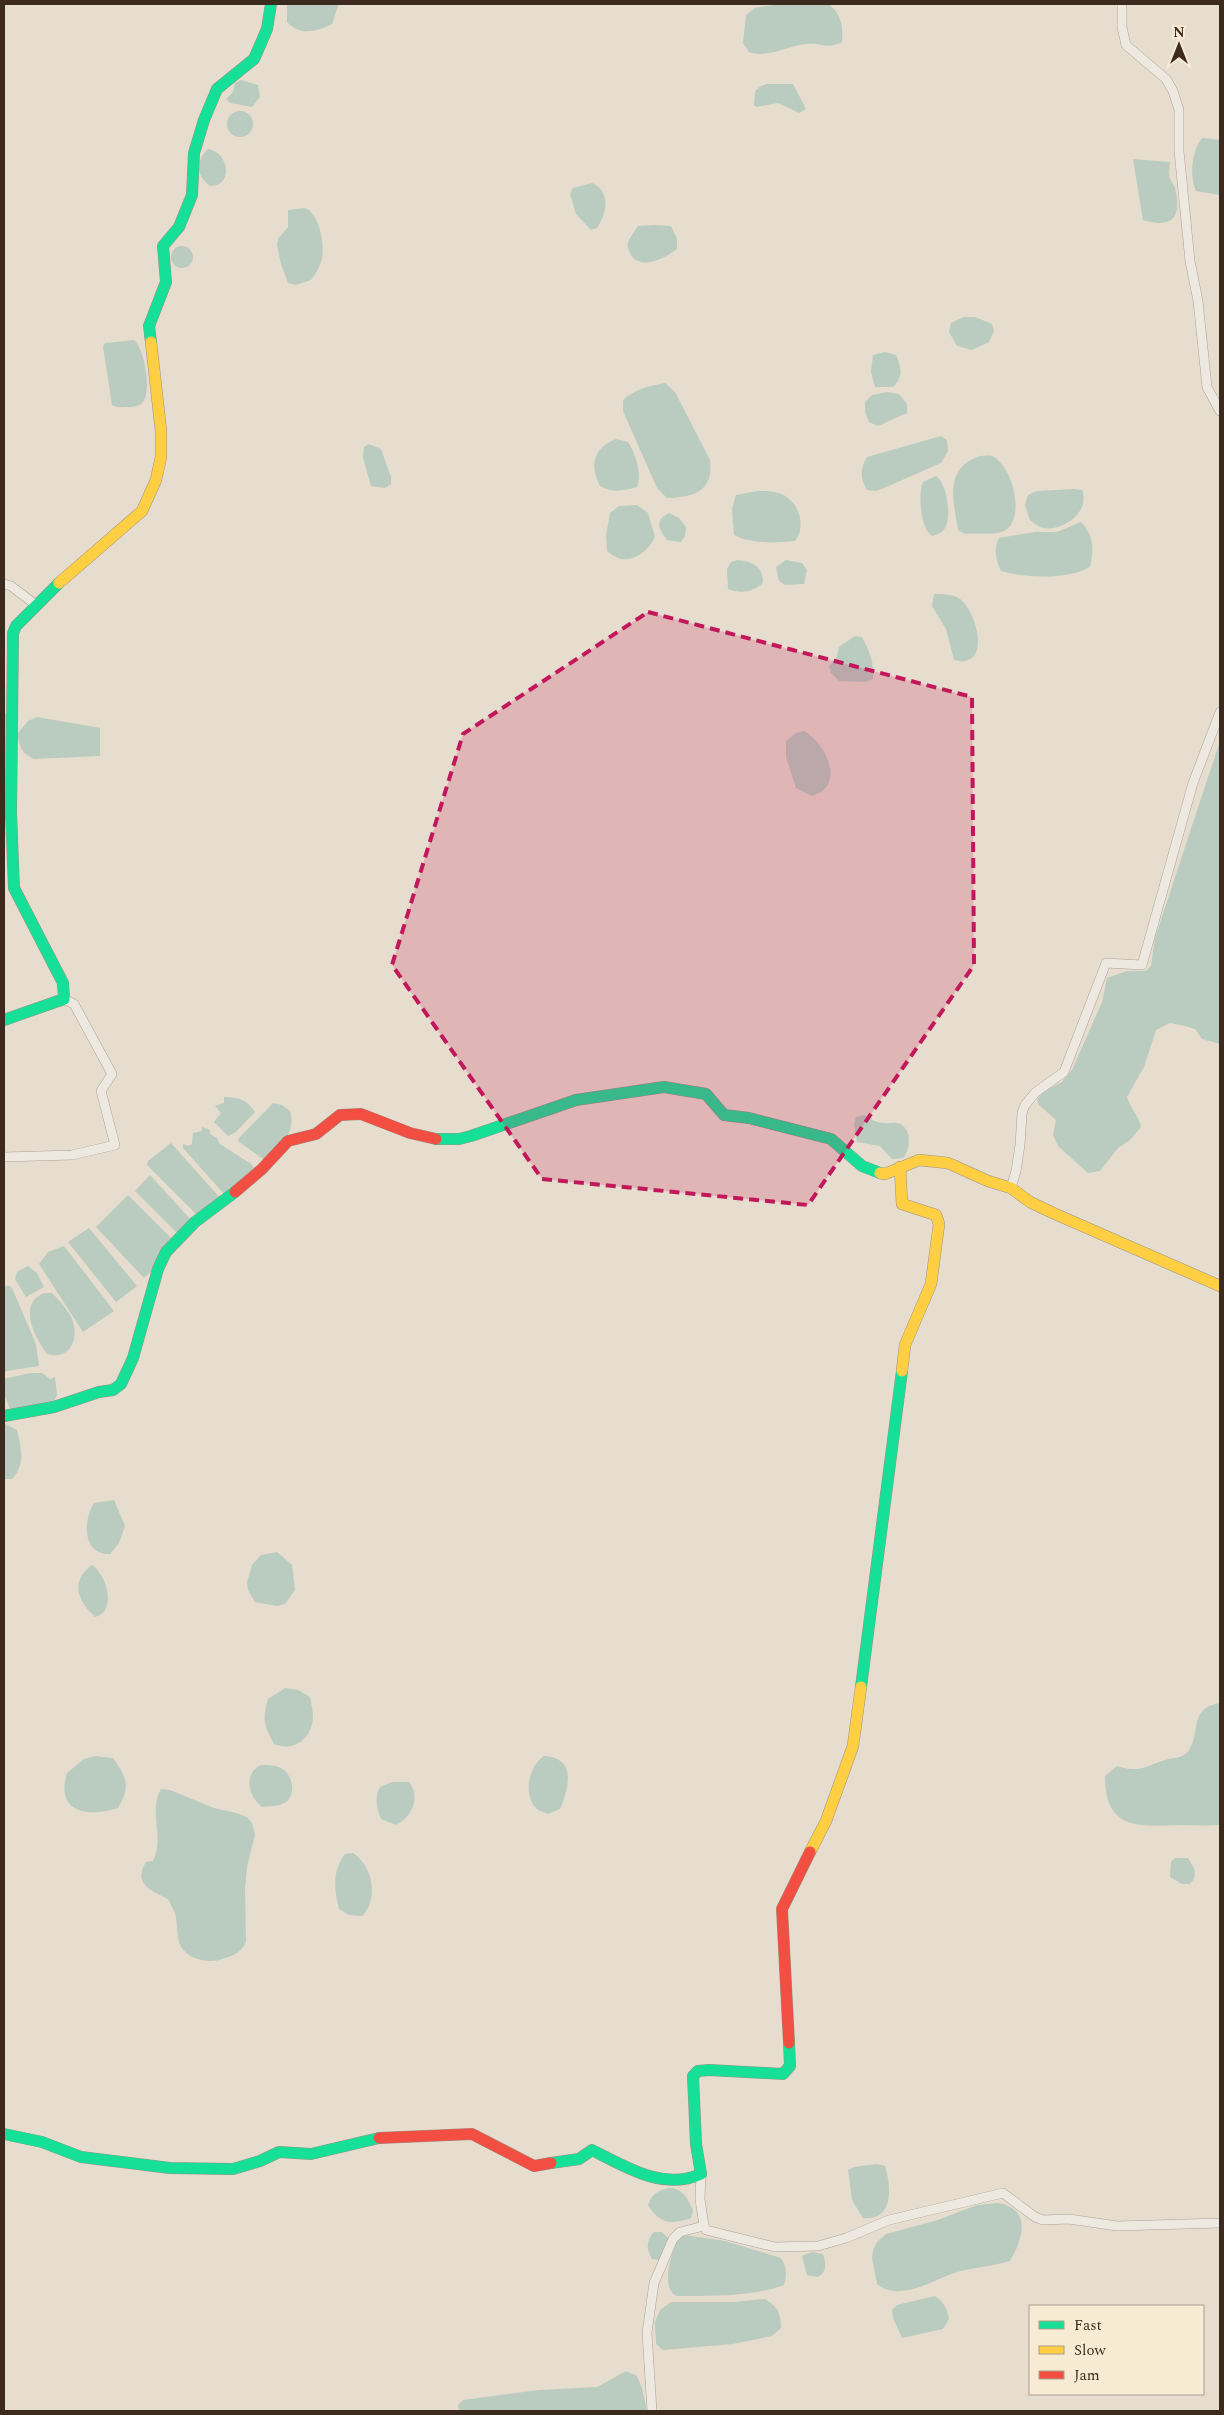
<svg xmlns="http://www.w3.org/2000/svg" width="1224" height="2415" viewBox="0 0 1224 2415" font-family="Spectral,serif">
<style>
.water{fill:#b9ccbf}
.lines{fill:none;stroke-linecap:round;stroke-linejoin:round}
.street-casing{stroke:#aca297;stroke-width:10}
.fast-casing{stroke:#9b9287;stroke-width:12}
.slow-casing{stroke:#9b9287;stroke-width:12}
.jam-casing{stroke:#9b9287;stroke-width:12}
.street{stroke:#eee9e0;stroke-width:9}
.fast{stroke:#16e098;stroke-width:11}
.slow{stroke:#ffcf43;stroke-width:11}
.jam{stroke:#f24e42;stroke-width:11}
.marked{fill:#c2185b;fill-opacity:0.2;stroke:#c2185b;stroke-width:4;stroke-dasharray:10 6;stroke-linejoin:round}
</style>
<rect width="100%" height="100%" fill="#e6ddce"/>
<g class="water">
<path d="M 287,4 L 337,4 L 338,6 L 332,24 C 316,32 300,36 287,22 Z"/>
<path d="M 773,5 L 830,5 C 842,16 843,27 842,42 C 824,50 823,42 807,44 C 789,45 767,59 749,52 L 743,43 L 746,15 L 755,8 Z"/>
<polygon points="241,80 258,85 260,97 252,107 230,103 226,99 233,92 235,83"/>
<polygon points="767,84 793,84 806,109 799,113 778,103 756,107 754,105 755,91 761,86"/>
<circle cx="240" cy="124" r="13"/>
<path d="M 1202,138 L 1220,140 L 1220,195 L 1196,191 C 1189,175 1192,151 1202,138 Z"/>
<path d="M 208,149 C 229,152 234,186 210,186 C 196,175 195,162 208,149 Z"/>
<path d="M 1133,159 L 1170,162 C 1170,167 1168,173 1170,178 C 1171,181 1174,185 1175,188 C 1182,217 1173,229 1143,220 Z"/>
<path d="M 592,183 C 611,192 607,212 597,228 L 591,230 L 576,214 L 570,194 L 573,188 Z"/>
<path d="M 305,208 C 320,213 326,249 321,262 C 319,269 315,274 311,280 L 296,285 L 288,283 L 281,264 L 277,245 L 278,239 L 288,227 L 288,210 Z"/>
<path d="M 655,225 L 671,226 L 677,238 L 677,249 C 665,258 641,271 631,255 C 629,251 627,247 628,243 C 629,238 635,231 638,226 Z"/>
<circle cx="182" cy="257" r="11"/>
<polygon points="964,317 975,317 992,324 994,331 989,342 972,350 957,346 949,332 951,323"/>
<path d="M 134,340 C 144,347 153,394 142,403 C 138,407 132,407 127,407 C 121,407 117,408 112,405 L 103,347 L 105,343 Z"/>
<path d="M 885,352 L 896,355 C 902,369 903,377 893,387 L 875,387 L 871,372 L 873,355 Z"/>
<path d="M 665,383 L 675,392 L 710,460 C 714,492 693,497 667,498 L 657,488 L 623,411 L 623,400 C 635,389 649,386 665,383 Z"/>
<polygon points="887,392 899,394 907,404 907,413 878,426 869,422 865,412 865,402 872,395"/>
<path d="M 941,436 L 947,440 L 948,451 L 941,463 L 884,488 L 876,491 L 867,490 C 860,478 860,469 867,457 Z"/>
<path d="M 616,439 L 628,442 C 636,455 642,473 637,487 C 623,491 613,493 600,486 C 589,464 594,448 616,439 Z"/>
<polygon points="369,444 381,449 391,477 391,484 385,488 371,486 363,458 364,447"/>
<path d="M 980,456 C 984,456 989,455 992,456 C 1012,465 1025,515 1007,529 C 997,537 977,532 965,534 L 958,530 C 953,499 944,468 980,456 Z"/>
<path d="M 936,476 C 947,483 952,517 945,528 C 942,533 937,534 932,536 C 920,528 918,493 923,482 Z"/>
<path d="M 1074,489 L 1082,490 C 1091,513 1060,534 1040,527 C 1036,525 1033,522 1030,520 L 1025,505 L 1028,495 L 1037,491 Z"/>
<path d="M 757,491 C 767,491 780,491 788,498 C 801,508 805,528 795,541 C 774,543 752,544 734,535 L 732,509 L 736,495 Z"/>
<path d="M 637,505 L 648,513 L 655,537 C 649,549 637,561 621,559 C 616,558 610,553 607,551 L 606,536 L 610,513 L 619,506 Z"/>
<path d="M 669,513 L 679,518 L 686,527 L 685,536 L 681,542 L 667,540 C 658,528 654,521 669,513 Z"/>
<path d="M 1081,522 C 1094,536 1094,548 1090,567 C 1068,580 1026,578 1001,571 C 996,559 993,550 999,538 L 1035,532 L 1057,532 Z"/>
<path d="M 738,560 C 753,562 763,566 763,583 C 753,592 741,594 728,589 L 727,569 L 731,562 Z"/>
<polygon points="786,560 802,563 807,570 804,584 785,585 779,581 776,567"/>
<path d="M 934,594 C 943,594 953,594 960,599 C 978,613 992,670 954,660 L 946,629 L 932,606 Z"/>
<path d="M 855,636 L 862,637 C 869,650 875,664 873,679 L 866,682 L 839,681 L 831,673 L 829,666 L 836,660 L 839,647 Z"/>
<polygon points="4,713 6,713 8,820 4,820"/>
<path d="M 37,717 L 100,728 L 100,756 L 34,759 C 21,753 20,747 17,734 L 28,721 Z"/>
<path d="M 804,731 C 827,744 846,786 812,796 L 796,788 L 786,757 L 786,741 L 796,733 Z"/>
<path d="M 1220,741 L 1220,1044 L 1202,1039 L 1195,1029 L 1185,1026 L 1170,1023 L 1156,1030 L 1144,1067 L 1127,1097 C 1130,1108 1139,1116 1141,1127 L 1130,1140 L 1118,1148 L 1100,1171 L 1088,1173 L 1058,1146 L 1053,1135 L 1056,1120 L 1039,1105 L 1037,1100 L 1043,1092 L 1062,1082 L 1072,1070 L 1102,1002 L 1107,978 L 1127,971 L 1146,971 L 1151,966 L 1155,938 Z"/>
<path d="M 224,1097 C 239,1097 247,1100 255,1112 L 236,1132 L 228,1136 L 214,1122 L 221,1113 L 215,1106 L 224,1103 Z"/>
<path d="M 273,1103 L 282,1105 L 290,1111 C 297,1132 279,1147 266,1161 L 239,1142 L 238,1139 Z"/>
<path d="M 864,1115 C 870,1118 876,1123 883,1123 C 889,1124 896,1121 902,1125 C 912,1132 910,1151 903,1158 L 892,1159 L 880,1146 L 857,1142 L 854,1124 L 856,1117 Z"/>
<polygon points="202,1127 210,1130 210,1134 217,1138 220,1144 251,1164 254,1168 224,1194 183,1148 183,1144 188,1146 192,1144 193,1133 202,1131"/>
<polygon points="171,1143 221,1199 198,1216 147,1165 148,1161"/>
<polygon points="150,1175 192,1221 178,1234 135,1191"/>
<polygon points="128,1195 174,1241 155,1268 144,1278 96,1227"/>
<polygon points="89,1228 137,1286 116,1302 68,1242"/>
<polygon points="64,1246 114,1311 83,1332 39,1264 48,1252"/>
<polygon points="28,1266 37,1273 44,1287 26,1297 15,1279 17,1272"/>
<path d="M 8,1285 L 12,1288 L 36,1344 L 39,1366 C 27,1368 15,1369 4,1372 L 4,1287 Z"/>
<path d="M 45,1293 L 52,1293 C 59,1300 68,1310 72,1319 C 80,1338 70,1361 47,1354 C 34,1337 17,1302 45,1293 Z"/>
<polygon points="30,1373 42,1373 50,1379 55,1377 57,1395 52,1405 10,1409 4,1394 4,1379"/>
<path d="M 4,1423 L 17,1430 C 21,1447 26,1465 12,1479 L 4,1479 Z"/>
<path d="M 114,1500 L 125,1526 L 119,1543 L 110,1554 C 82,1555 83,1520 94,1503 Z"/>
<polygon points="277,1552 292,1565 295,1590 285,1604 277,1606 255,1602 248,1590 247,1582 252,1565 261,1555"/>
<path d="M 92,1565 C 106,1574 118,1611 95,1617 C 77,1600 70,1581 92,1565 Z"/>
<path d="M 285,1688 L 298,1690 L 310,1697 C 311,1703 313,1711 313,1717 C 312,1739 294,1752 274,1744 C 264,1725 262,1720 268,1699 Z"/>
<path d="M 1220,1703 L 1220,1825 C 1207,1826 1194,1825 1181,1825 C 1140,1826 1105,1832 1105,1776 L 1117,1766 C 1141,1773 1143,1767 1165,1760 C 1175,1757 1183,1759 1189,1750 C 1201,1733 1188,1708 1220,1703 Z"/>
<path d="M 95,1756 L 113,1758 C 127,1778 131,1786 118,1808 C 87,1818 55,1812 67,1773 L 84,1759 Z"/>
<path d="M 544,1756 C 577,1758 569,1787 560,1809 L 548,1814 C 545,1813 540,1811 537,1809 C 522,1795 529,1766 544,1756 Z"/>
<path d="M 261,1765 C 268,1765 275,1765 281,1768 C 292,1773 297,1794 286,1802 C 279,1807 270,1806 262,1807 C 249,1797 242,1774 261,1765 Z"/>
<path d="M 392,1782 L 409,1782 C 421,1797 412,1817 396,1825 L 381,1819 C 377,1808 374,1798 380,1787 Z"/>
<path d="M 161,1789 L 170,1790 L 214,1808 L 236,1813 L 247,1817 L 252,1823 L 255,1835 L 247,1867 L 245,1888 L 246,1942 C 240,1954 232,1956 219,1960 C 205,1963 189,1959 181,1947 C 176,1938 178,1923 175,1913 C 173,1908 170,1903 168,1899 C 152,1891 132,1884 146,1862 L 153,1861 C 165,1839 148,1810 161,1789 Z"/>
<path d="M 353,1853 C 373,1866 379,1899 362,1916 L 349,1915 L 339,1909 C 334,1888 332,1872 345,1854 Z"/>
<path d="M 1175,1858 L 1188,1858 C 1194,1868 1199,1875 1190,1884 L 1182,1884 L 1170,1877 L 1171,1862 Z"/>
<path d="M 877,2164 L 885,2166 C 892,2188 893,2221 863,2218 L 852,2200 L 848,2170 L 854,2167 Z"/>
<path d="M 669,2188 C 684,2189 687,2198 693,2210 L 691,2218 C 670,2225 660,2224 648,2205 C 652,2193 658,2191 669,2188 Z"/>
<path d="M 999,2203 C 1032,2210 1023,2239 1010,2261 C 994,2266 977,2267 961,2271 C 936,2277 902,2304 877,2284 L 872,2258 L 873,2250 L 877,2242 L 886,2234 L 938,2220 L 977,2205 Z"/>
<path d="M 654,2232 L 662,2232 L 668,2238 L 668,2247 L 659,2260 L 652,2259 C 646,2249 646,2241 654,2232 Z"/>
<path d="M 684,2235 L 725,2241 L 781,2258 C 787,2267 787,2275 784,2285 C 753,2297 709,2296 676,2296 C 660,2286 672,2254 677,2240 Z"/>
<path d="M 812,2252 L 823,2254 C 826,2263 827,2272 818,2277 L 807,2275 L 802,2256 Z"/>
<path d="M 935,2296 C 944,2302 947,2309 949,2319 L 943,2329 L 902,2338 L 893,2318 L 892,2310 L 897,2305 Z"/>
<path d="M 765,2299 C 778,2307 781,2313 781,2328 L 772,2336 L 733,2344 L 663,2350 L 656,2344 L 655,2322 L 660,2310 L 671,2302 L 734,2302 Z"/>
<polygon points="626,2371 637,2376 642,2388 647,2411 459,2411 458,2405 463,2400 539,2390 597,2387"/>
</g>
<g class="lines">
<defs>
<g id="street">
<polyline points="1122,4 1122,27 1126,45 1166,79 1173,91 1179,110 1179,151 1190,261 1198,301 1207,387 1220,411"/>
<polyline points="4,584 11,586 36,605"/>
<polyline points="4,1157 72,1155 115,1145 101,1091 112,1074 74,1004 64,999"/>
<polyline points="1011,1188 1016,1171 1020,1145 1022,1113 1025,1105 1036,1092 1064,1072 1106,963 1142,965 1193,783 1220,712"/>
<polyline points="701,2174 700,2199 704,2226 706,2230 775,2247 818,2246 846,2238 889,2220 1003,2193 1035,2217 1043,2220 1069,2219 1117,2226 1220,2223"/>
<polyline points="652,2411 647,2333 654,2283 673,2239 680,2232 704,2226"/>
</g>
<g id="fast">
<polyline points="151,342 149,326 166,282 163,246 179,227 192,195 194,153 204,120 217,89 254,59 267,29 271,4"/>
<polyline points="4,1020 64,999 63,983 14,888 11,813 13,633 16,626 59,583"/>
<polyline points="436,1139 459,1139 471,1136 576,1100 664,1087 706,1094 724,1115 749,1118 831,1139 862,1166 880,1173"/>
<polyline points="4,1416 54,1407 99,1392 113,1390 121,1384 133,1358 158,1269 166,1252 195,1222 235,1192"/>
<polyline points="861,1687 902,1371"/>
<polyline points="4,2134 42,2142 81,2157 170,2168 233,2169 260,2161 279,2152 311,2154 379,2138"/>
<path d="M 551,2163 L 579,2159 L 592,2150 C 626,2167 663,2191 701,2174 L 696,2144 L 693,2076 L 698,2071 L 709,2070 L 783,2074 L 790,2066 L 789,2043"/>
</g>
<g id="slow">
<polyline points="59,583 142,511 156,480 161,457 161,431 151,342"/>
<polyline points="900,1167 902,1204 936,1215 939,1224 931,1284 905,1345 902,1371"/>
<polyline points="880,1173 885,1174 919,1160 948,1163 988,1181 1011,1188 1030,1202 1053,1213 1220,1286"/>
<polyline points="810,1852 826,1821 853,1746 861,1687"/>
</g>
<g id="jam">
<polyline points="235,1192 262,1169 288,1141 316,1134 340,1115 361,1114 410,1133 436,1139"/>
<polyline points="789,2043 782,1909 810,1852"/>
<polyline points="379,2138 472,2134 534,2166 551,2163"/>
</g>
</defs>
<use href="#street" class="street-casing"/>
<use href="#fast" class="fast-casing"/>
<use href="#slow" class="slow-casing"/>
<use href="#jam" class="jam-casing"/>
<use href="#street" class="street"/>
<use href="#fast" class="fast"/>
<use href="#slow" class="slow"/>
<use href="#jam" class="jam"/>
</g>
<path class="marked" d="M 648,612 L 972,697 L 974,965 L 808,1205 L 542,1179 L 392,965 L 463,734 Z"/>
<rect width="1224" height="2415" fill="none" stroke="#3c2a1e" stroke-width="10"/>
<rect x="1029" y="2305" width="175" height="90" fill="#f8ebd4" stroke="#ad9e8b"/>
<rect x="1039" y="2321" width="25" height="8" fill="#16e098" stroke="#ad9e8b"/>
<text x="1074" y="2330" font-size="15" fill="#3c2a1e">Fast</text>
<rect x="1039" y="2346" width="25" height="8" fill="#ffcf43" stroke="#ad9e8b"/>
<text x="1074" y="2355" font-size="15" fill="#3c2a1e">Slow</text>
<rect x="1039" y="2371" width="25" height="8" fill="#f24e42" stroke="#ad9e8b"/>
<text x="1074" y="2380" font-size="15" fill="#3c2a1e">Jam</text>
<g transform="translate(1179 45)" stroke="#f8ebd4" stroke-width="4" paint-order="stroke">
<path d="M0-4L9 19L0 12L-9 19Z" fill="#3c2a1e"/>
<text y="-8" font-size="14" font-weight="bold" text-anchor="middle" fill="#3c2a1e">N</text>
</g>
</svg>
